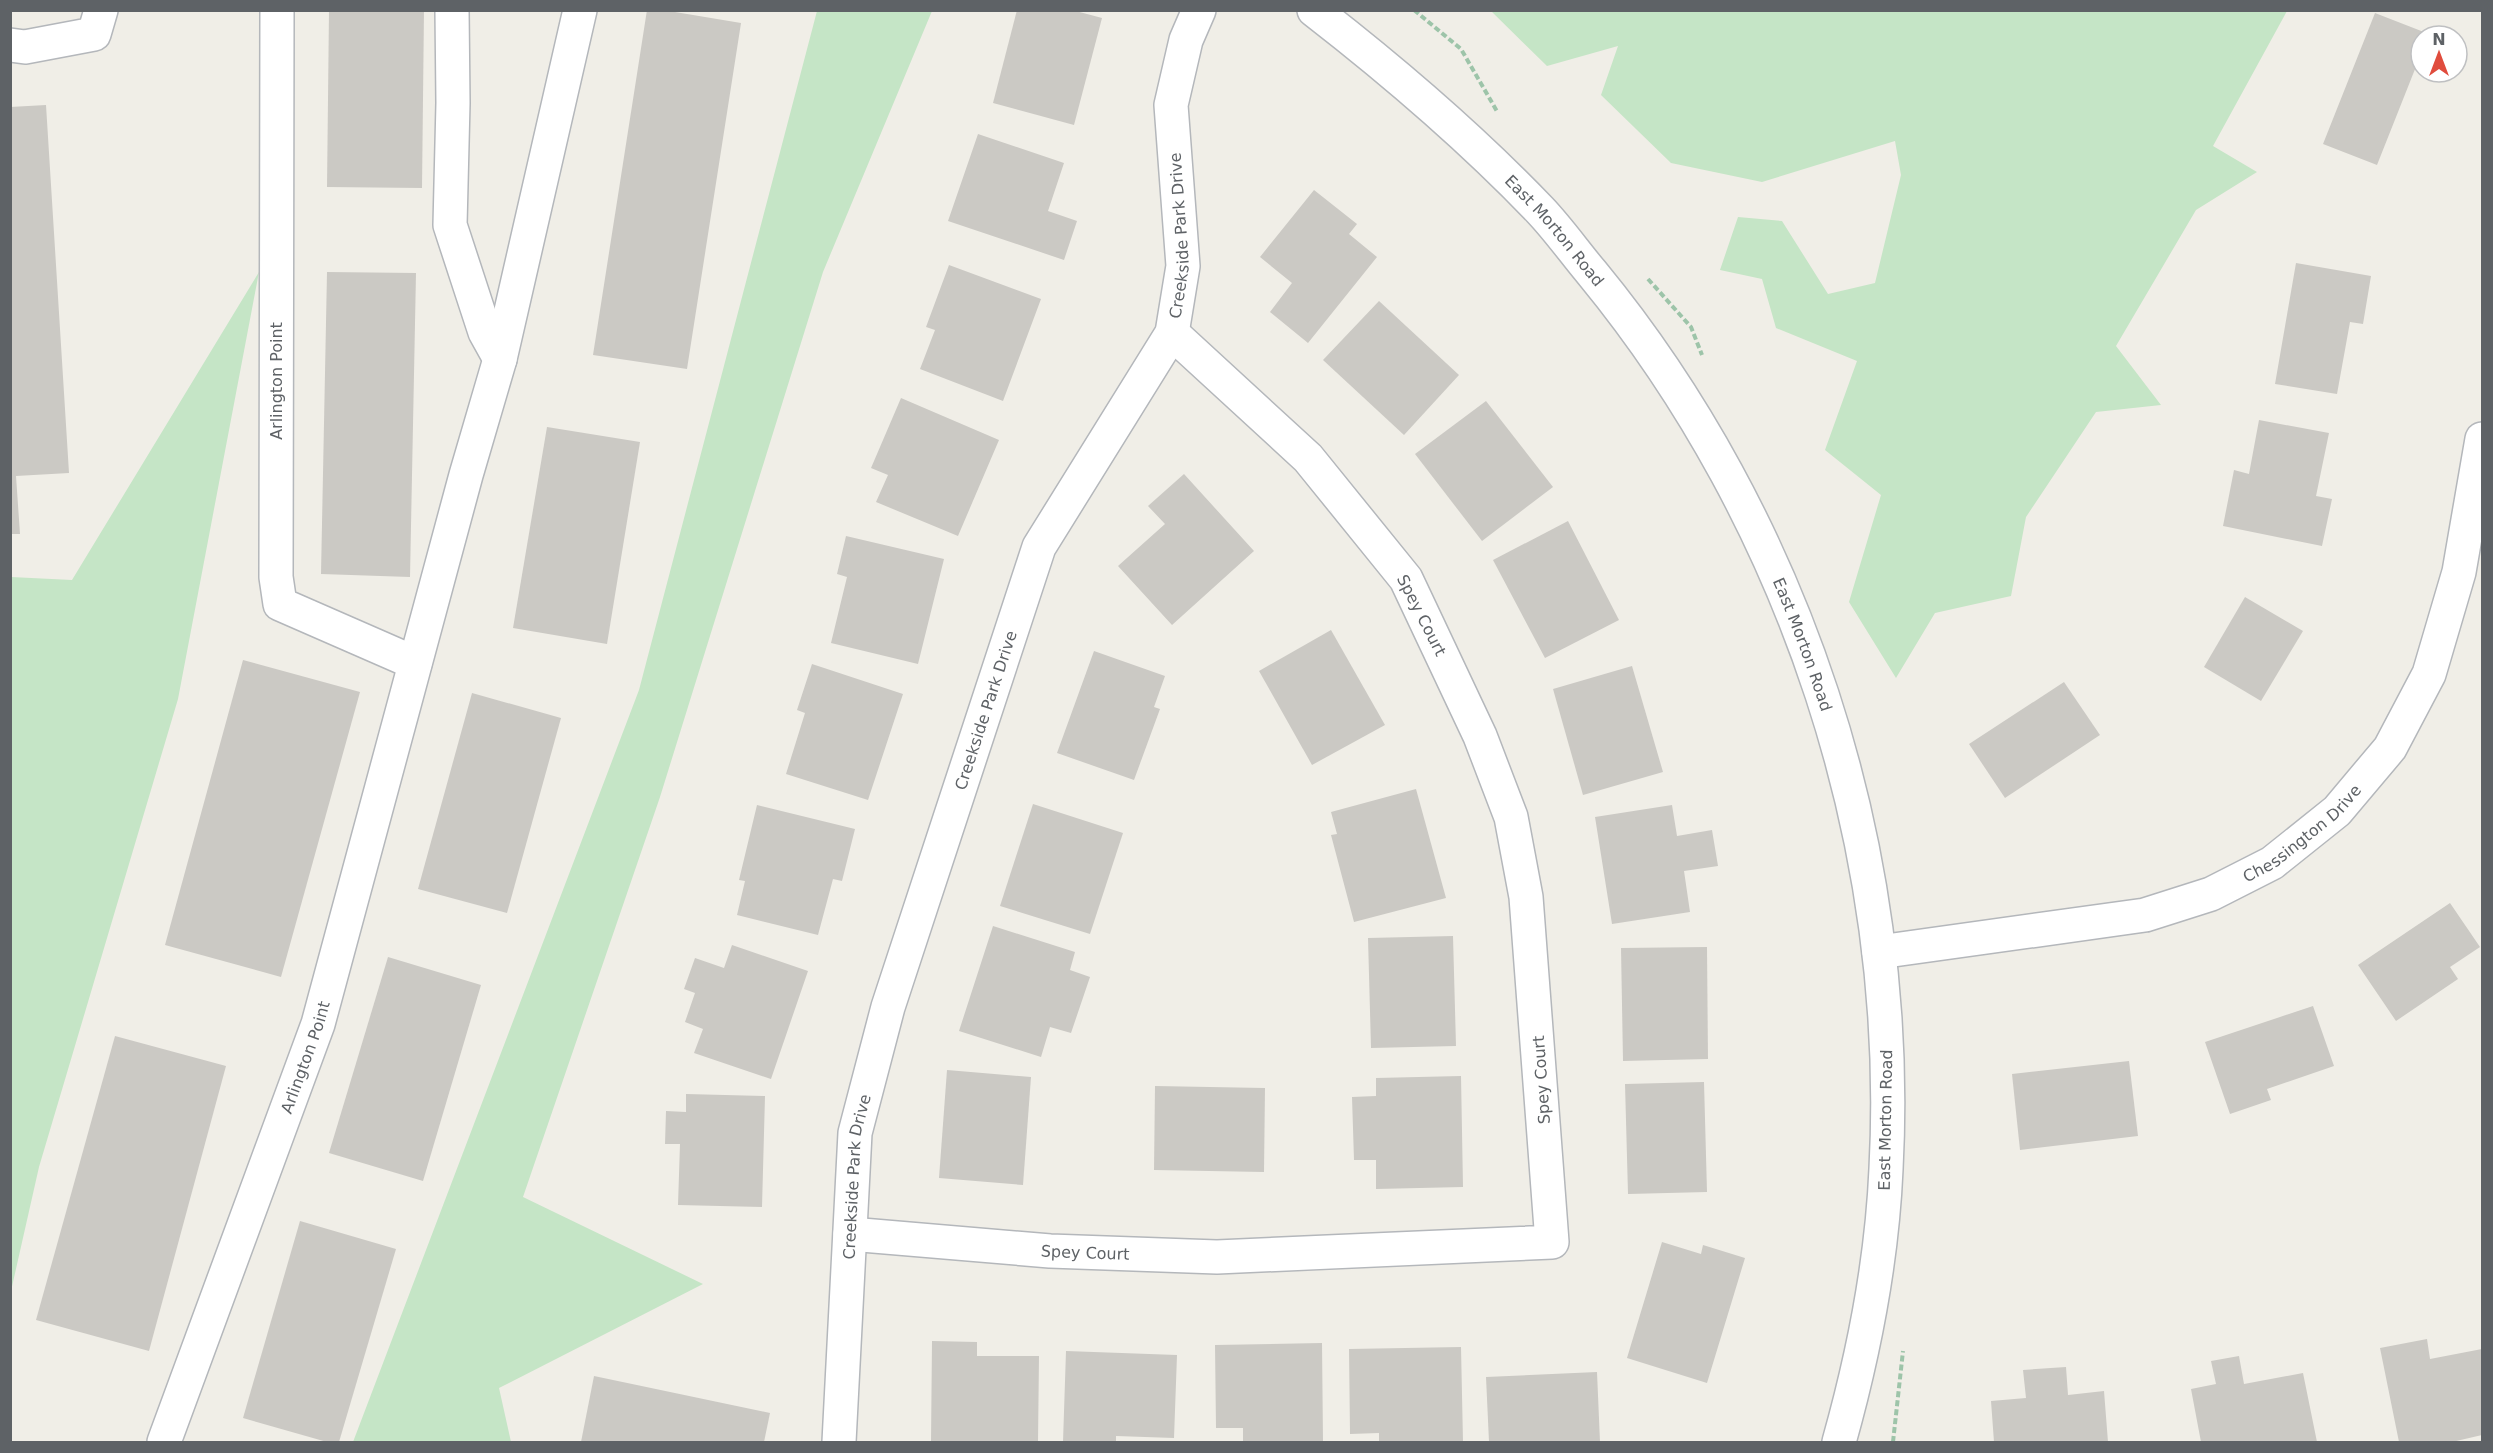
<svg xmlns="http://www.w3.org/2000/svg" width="2493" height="1453" viewBox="0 0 2493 1453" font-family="'DejaVu Sans',sans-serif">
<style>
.green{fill:#c5e5c6}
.building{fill:#cbc9c4}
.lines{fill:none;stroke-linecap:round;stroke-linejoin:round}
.minor-casing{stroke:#b4b7bb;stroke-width:36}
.path{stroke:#9dc4a9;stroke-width:4;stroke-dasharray:6 3;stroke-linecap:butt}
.minor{stroke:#fff;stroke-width:33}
.labels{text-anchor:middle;stroke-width:4.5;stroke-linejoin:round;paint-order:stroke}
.street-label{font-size:16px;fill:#5e6266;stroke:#fff}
</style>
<rect width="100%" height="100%" fill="#f0eee7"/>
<g class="green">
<polygon points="817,11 932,11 823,272 660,797 523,1197 703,1284 499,1388 511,1442 353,1442 639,690"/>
<polygon points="1491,11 2287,11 2213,146 2257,172 2196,210 2116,346 2161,405 2096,412 2026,517 2011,596 1935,613 1896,678 1849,602 1881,495 1825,450 1857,361 1776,328 1762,279 1720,270 1738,217 1782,221 1828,294 1875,283 1901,175 1895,141 1762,182 1671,163 1601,95 1618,46 1547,66"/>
<polygon points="259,272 178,699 39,1167 11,1291 11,577 72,580"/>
</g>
<g class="building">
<polygon points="329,10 424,10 422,188 327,187"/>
<polygon points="647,10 663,10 741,23 687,369 593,355"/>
<polygon points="1017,10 1072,10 1102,18 1074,125 993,103"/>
<polygon points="2375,13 2429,34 2428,36 2421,36 2421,54 2377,165 2323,144"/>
<polygon points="46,105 69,473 16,476 20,534 10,534 10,107"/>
<polygon points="978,134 1064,163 1048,211 1077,221 1064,260 948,221"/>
<polygon points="1314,190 1357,224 1349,234 1377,257 1308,343 1270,312 1292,283 1260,257"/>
<polygon points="2296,263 2371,276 2363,324 2350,322 2337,394 2275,384"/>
<polygon points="949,265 1041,299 1003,401 920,369 935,330 926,327"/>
<polygon points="327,272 416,273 410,577 321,574"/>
<polygon points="1379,301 1459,375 1404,435 1323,360"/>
<polygon points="901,398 999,440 958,536 876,502 888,475 871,468"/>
<polygon points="1486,401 1553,487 1482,541 1415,454"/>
<polygon points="2259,420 2329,433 2316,496 2332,499 2322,546 2223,526 2234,470 2249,474"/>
<polygon points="547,427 640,442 607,644 513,628"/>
<polygon points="1184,474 1254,551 1172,625 1118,566 1165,524 1148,506"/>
<polygon points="1568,521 1619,620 1545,658 1493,560"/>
<polygon points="846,536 944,559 918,664 831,643 847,577 837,574"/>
<polygon points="2245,597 2303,631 2261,701 2204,667"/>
<polygon points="1331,630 1385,725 1312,765 1259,671"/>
<polygon points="1094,651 1165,676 1154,707 1160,709 1134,780 1057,753"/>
<polygon points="243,660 360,692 281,977 165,945"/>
<polygon points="812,664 903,694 868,800 786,774 805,713 797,710"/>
<polygon points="1632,666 1663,772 1583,795 1553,689"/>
<polygon points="2064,682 2100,735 2005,798 1969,744"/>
<polygon points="472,693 561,718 507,913 418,889"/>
<polygon points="1416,789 1446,898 1354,922 1331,835 1337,834 1331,812"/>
<polygon points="1033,804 1123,833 1090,934 1000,906"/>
<polygon points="757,805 855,829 842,881 833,879 818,935 737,915 745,881 739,880"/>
<polygon points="1672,805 1677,836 1712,830 1718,866 1684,871 1690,912 1612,924 1595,817"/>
<polygon points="2450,903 2480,947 2450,967 2458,979 2396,1021 2358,965"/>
<polygon points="993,926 1075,952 1070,970 1090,977 1071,1033 1050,1027 1041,1057 959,1031"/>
<polygon points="1453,936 1456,1046 1371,1048 1368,938"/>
<polygon points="732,945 808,971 771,1079 694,1053 703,1029 685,1022 695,993 684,989 695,958 724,968"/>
<polygon points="1707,947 1708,1059 1623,1061 1621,948"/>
<polygon points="388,957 481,985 423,1181 329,1153"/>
<polygon points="2313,1006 2334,1066 2267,1089 2271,1100 2230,1114 2205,1042"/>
<polygon points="115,1036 226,1066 149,1351 36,1320"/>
<polygon points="2129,1061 2138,1136 2020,1150 2012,1074"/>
<polygon points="947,1070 1031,1077 1023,1185 939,1178"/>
<polygon points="1461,1076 1463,1187 1376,1189 1376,1160 1354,1160 1352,1097 1376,1096 1376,1078"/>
<polygon points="1704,1082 1707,1192 1628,1194 1625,1084"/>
<polygon points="1155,1086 1265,1088 1264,1172 1154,1170"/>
<polygon points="686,1094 765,1096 762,1207 678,1205 680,1144 665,1144 666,1111 686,1112"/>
<polygon points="300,1221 396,1249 339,1442 327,1442 243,1418"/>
<polygon points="1662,1242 1701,1254 1703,1245 1745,1258 1707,1383 1627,1358"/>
<polygon points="2427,1339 2430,1359 2482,1349 2482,1435 2452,1442 2399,1442 2380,1348"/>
<polygon points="932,1341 977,1342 977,1356 1039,1356 1038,1442 931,1442"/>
<polygon points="1322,1343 1323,1442 1243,1442 1243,1428 1216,1428 1215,1345"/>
<polygon points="1461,1347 1463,1442 1379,1442 1379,1433 1350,1434 1349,1349"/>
<polygon points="1066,1351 1177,1355 1174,1438 1116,1436 1116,1442 1063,1442"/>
<polygon points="2239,1356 2244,1384 2303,1373 2317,1442 2201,1442 2191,1389 2216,1384 2211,1361"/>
<polygon points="2066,1367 2068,1395 2104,1391 2108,1442 1994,1442 1991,1401 2026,1398 2023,1370"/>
<polygon points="1597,1372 1600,1442 1489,1442 1486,1377"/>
<polygon points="594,1376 770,1413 764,1442 581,1442"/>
</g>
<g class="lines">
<defs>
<g id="minor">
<polyline points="277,10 276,577 280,604 415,663"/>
<polyline points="452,10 453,103 450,225 485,332 500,359"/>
<path id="s1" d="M 1314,10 C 1394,72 1470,137 1540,210 C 1559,230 1575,253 1592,273 C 1796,521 1903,849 1886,1169 C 1882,1262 1864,1353 1839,1442"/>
<polyline points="10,45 25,47 94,34 101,10"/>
<path id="s2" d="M 1879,952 L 2145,915 L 2211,894 L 2272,863 L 2337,811 L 2390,748 L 2429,674 L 2459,572 L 2482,439"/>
<path id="s3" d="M 850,1234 L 1050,1251 L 1217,1257 L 1552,1242 L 1526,897 L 1511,817 L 1480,736 L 1406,579 L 1308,458 L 1172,333"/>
<path id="s4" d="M 164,1442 L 318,1024 L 466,475 L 500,359 L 580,10"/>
<path id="s5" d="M 839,1442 L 855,1133 L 888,1007 L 1039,547 L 1172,333 L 1183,266 L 1171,105 L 1186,40 L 1199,10"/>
</g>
</defs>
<use href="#minor" class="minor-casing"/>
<g class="path">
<polyline points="1414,10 1461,49 1498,113"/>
<polyline points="1648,279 1691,327 1702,355"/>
<polyline points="1893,1442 1903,1351"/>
</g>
<use href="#minor" class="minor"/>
</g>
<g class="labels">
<g class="street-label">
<text dy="6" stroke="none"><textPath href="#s1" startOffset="327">East Morton Road</textPath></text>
<text dy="6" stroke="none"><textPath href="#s5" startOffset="1274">Creekside Park Drive</textPath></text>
<text transform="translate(276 381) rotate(-90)" y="6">Arlington Point</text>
<text transform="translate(1422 615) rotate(63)" y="6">Spey Court</text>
<text dy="6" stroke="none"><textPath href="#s1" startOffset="813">East Morton Road</textPath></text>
<text dy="6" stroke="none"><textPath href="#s5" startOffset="752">Creekside Park Drive</textPath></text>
<text dy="6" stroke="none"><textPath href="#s2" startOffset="448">Chessington Drive</textPath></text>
<text dy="6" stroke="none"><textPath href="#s4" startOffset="410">Arlington Point</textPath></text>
<text transform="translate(1541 1080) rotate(-94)" y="6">Spey Court</text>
<text transform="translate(1885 1120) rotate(-89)" y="6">East Morton Road</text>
<text dy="6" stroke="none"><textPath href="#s5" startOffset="266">Creekside Park Drive</textPath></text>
<text dy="6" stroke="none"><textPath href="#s3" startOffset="236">Spey Court</textPath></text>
</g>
</g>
<rect width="2493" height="1453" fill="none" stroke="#5e6266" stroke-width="24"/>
<g transform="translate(2439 54)"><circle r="28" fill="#ffffff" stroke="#bfc0c2" stroke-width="1.5"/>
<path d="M0-4.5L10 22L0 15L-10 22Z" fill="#e04c3d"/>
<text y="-9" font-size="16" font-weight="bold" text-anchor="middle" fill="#5e6266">N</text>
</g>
</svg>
